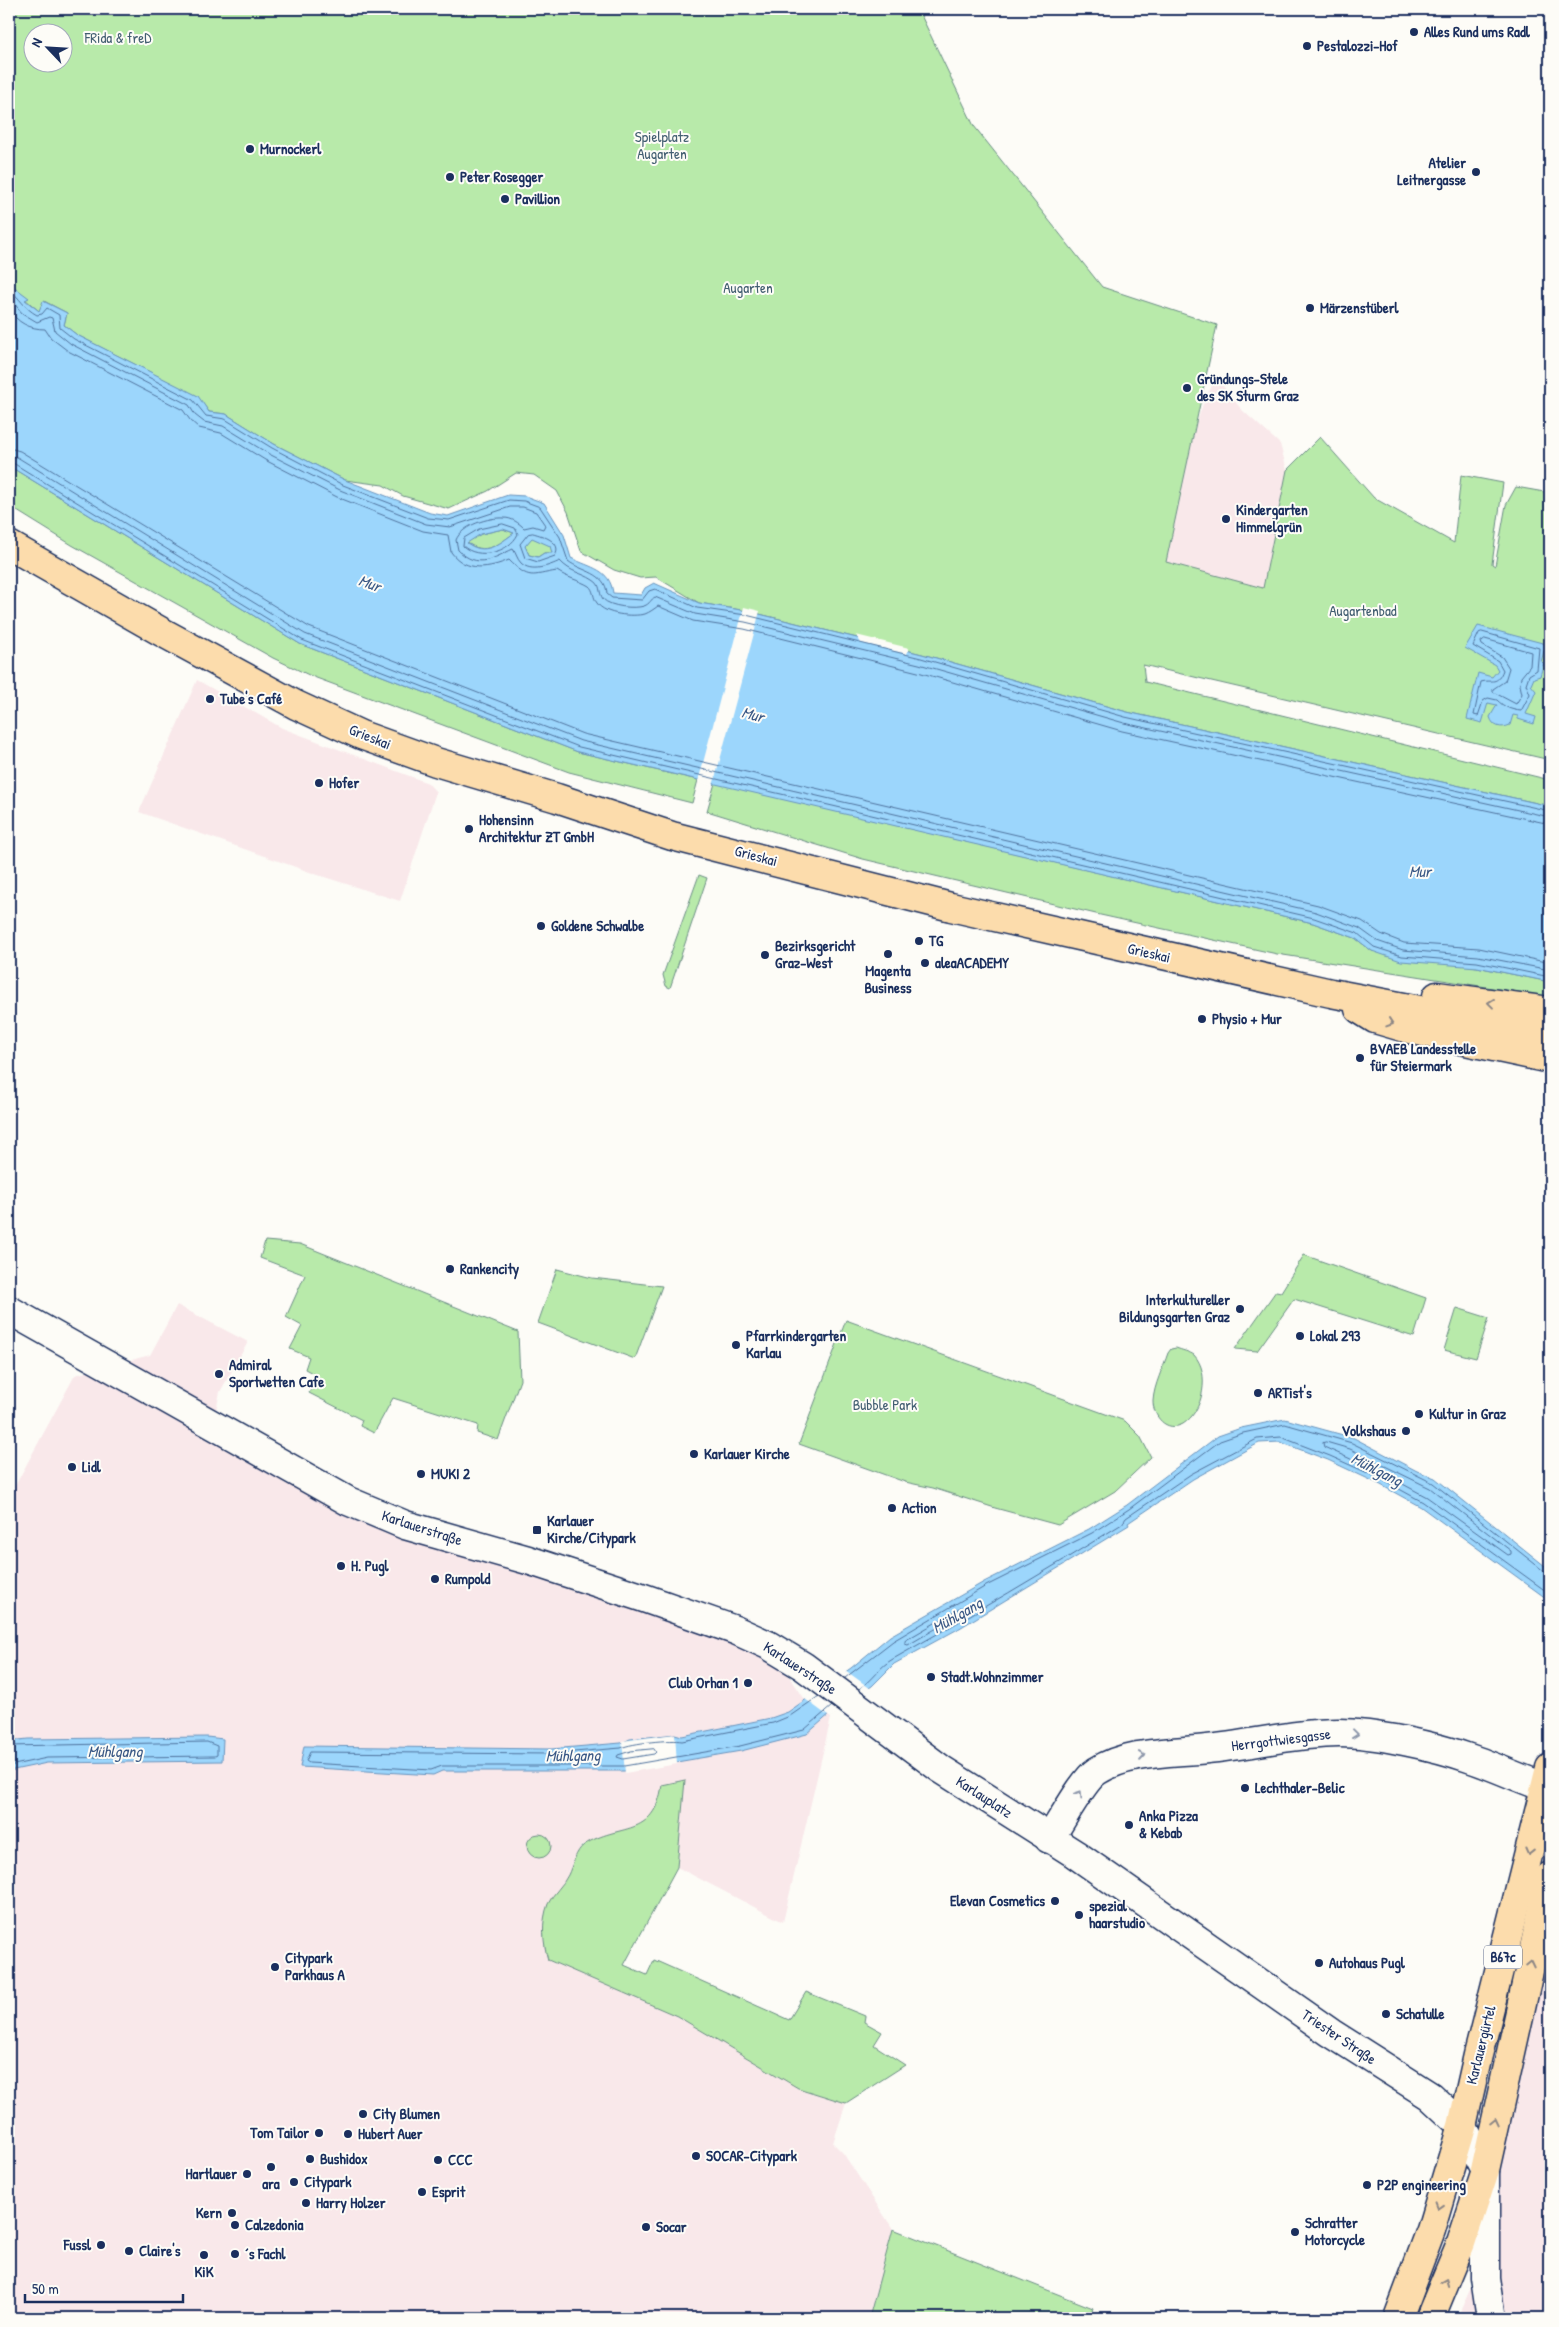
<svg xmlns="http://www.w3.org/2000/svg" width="1559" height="2327" viewBox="0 0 1559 2327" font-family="'Patrick Hand',sans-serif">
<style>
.built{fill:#f9e8ea}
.green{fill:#b8eaaa;stroke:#6a8c84;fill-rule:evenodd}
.water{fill:#9cd6fc;stroke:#6893bd;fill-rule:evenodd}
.pier{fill:#fdfcf7}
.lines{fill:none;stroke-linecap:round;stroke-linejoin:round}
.shore{stroke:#4f729d;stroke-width:1}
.secondary-casing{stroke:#1b2f5e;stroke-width:31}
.primary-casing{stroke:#1b2f5e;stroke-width:31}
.secondary{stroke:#fdfcf7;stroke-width:28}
.primary{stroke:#fcdcac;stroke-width:28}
.oneway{stroke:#8c8685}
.oneway2{stroke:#8c96aa}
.poi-dot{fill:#1b2f5e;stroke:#fdfcf7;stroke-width:2}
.labels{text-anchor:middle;stroke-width:4;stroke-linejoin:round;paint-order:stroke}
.shield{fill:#fdfcf7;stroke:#5f6c8c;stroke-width:1}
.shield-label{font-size:14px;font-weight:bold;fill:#1b2f5e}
.poi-label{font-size:15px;font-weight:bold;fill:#1b2f5e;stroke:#fdfcf7;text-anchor:start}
.park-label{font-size:15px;fill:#425e71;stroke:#fdfcf7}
.street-label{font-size:15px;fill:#1b2f5e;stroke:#fdfcf7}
.water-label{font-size:16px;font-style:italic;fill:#3b5986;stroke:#fdfcf7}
</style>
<rect width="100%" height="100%" fill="#fdfcf7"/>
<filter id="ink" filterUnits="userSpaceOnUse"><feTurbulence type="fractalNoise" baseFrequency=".02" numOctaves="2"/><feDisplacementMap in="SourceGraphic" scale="10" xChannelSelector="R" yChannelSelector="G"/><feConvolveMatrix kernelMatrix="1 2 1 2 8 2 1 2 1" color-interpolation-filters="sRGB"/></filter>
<g filter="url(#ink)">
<g class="built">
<polygon points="1216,377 1242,410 1280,444 1287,470 1263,588 1166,562 1193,433 1203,404"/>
<polygon points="197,680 282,728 428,783 436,792 400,901 318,875 139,812"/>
<polygon points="177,1305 248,1342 220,1392 213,1424 327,1491 768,1645 804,1698 831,1718 783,1922 677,1867 685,1780 662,1785 660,1798 649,1820 619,1833 598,1838 581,1846 566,1879 548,1904 548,1960 677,2016 798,2088 846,2103 833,2143 843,2153 893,2229 869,2318 9,2318 9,1497 75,1375 150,1355"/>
<polygon points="1550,1921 1550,2318 1457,2318 1486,2255 1519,2044"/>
</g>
<g class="green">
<path d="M 9,9 L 918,9 L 974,126 L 1102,287 L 1217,325 L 1166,562 L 1263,588 L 1287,470 L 1320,437 L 1374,498 L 1454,543 L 1461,475 L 1503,483 L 1492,564 L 1495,566 L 1506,505 L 1516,487 L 1550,493 L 1550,760 L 1143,665 L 1145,682 L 1550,780 L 1550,806 L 1127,712 L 922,654 L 747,611 L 699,603 L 656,577 L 640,578 L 614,570 L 581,551 L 568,512 L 557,491 L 534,475 L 516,473 L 488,491 L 449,509 L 403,496 L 383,485 L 345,480 L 274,444 L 226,414 L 209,412 L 197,396 L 77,335 L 64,325 L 67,313 L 44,301 L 39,311 L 25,299 L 28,298 L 9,283 ZM 32,32 L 62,32 L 62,62 L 32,62 Z"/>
<polygon points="9,466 300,644 578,752 698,780 692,803 569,772 311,676 273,658 72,545 9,506"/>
<path d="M 503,529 L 514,533 C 498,545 485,556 466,542 L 481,534 Z"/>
<polygon points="532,537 551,546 552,553 544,553 538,557 529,555 525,546"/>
<polygon points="715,783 1313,923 1355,938 1372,951 1477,967 1550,982 1550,997 1277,954 1096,914 863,859 707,811"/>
<polygon points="699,875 707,878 670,988 666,986 663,975"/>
<polygon points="265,1241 300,1244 518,1332 520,1380 498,1440 477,1433 478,1425 393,1398 374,1433 360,1426 362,1420 309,1393 318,1376 305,1369 309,1357 290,1349 302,1326 286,1317 305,1275 260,1258"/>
<polygon points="1304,1255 1426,1298 1414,1337 1294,1299 1257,1351 1235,1349 1276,1291 1281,1292"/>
<polygon points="557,1269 592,1278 662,1286 635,1359 538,1323"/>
<polygon points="1457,1308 1489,1318 1476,1358 1444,1350"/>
<polygon points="846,1320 1125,1421 1140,1436 1151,1457 1115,1491 1058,1525 995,1508 933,1488 905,1482 799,1444"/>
<path d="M 1176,1348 C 1181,1350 1190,1352 1194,1355 C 1211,1373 1203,1412 1183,1424 C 1166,1433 1153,1416 1153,1401 C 1154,1385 1163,1368 1168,1353 L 1171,1349 Z"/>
<path d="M 685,1780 L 677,1867 L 624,1965 L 647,1975 L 654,1960 L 789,2020 L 806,1992 L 865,2016 L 864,2022 L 882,2032 L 874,2045 L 905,2065 L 846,2103 L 798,2088 L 677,2016 L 548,1960 C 543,1943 541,1922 548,1904 C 553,1893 563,1886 568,1875 C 572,1867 576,1850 584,1845 C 619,1822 654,1840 662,1785 Z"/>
<circle cx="539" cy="1846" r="12"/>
<polygon points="893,2229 1093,2308 1089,2318 869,2318"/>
</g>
<g class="water">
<path d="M 9,283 L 29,298 L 25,300 L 39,311 L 43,301 L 67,313 L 64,325 L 77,335 L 198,396 L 209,412 L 226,414 L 274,444 L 345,480 L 430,513 L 448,516 L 508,495 L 525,496 L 544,503 L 564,535 L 571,558 C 591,568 610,569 613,593 L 641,595 L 645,588 L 654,583 L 699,603 L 747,611 L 922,654 L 1127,712 L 1550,806 L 1550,982 L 1477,967 L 1401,961 L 1372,951 L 1355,938 L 1313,923 L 578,752 L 300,644 L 9,466 ZM 503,529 L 514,533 C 498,545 485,556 467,543 L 481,534 ZM 532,538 L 550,546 L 552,553 L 544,553 L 538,557 L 529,555 L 525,546 Z"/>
<path d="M 1478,626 L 1550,645 L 1550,652 L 1544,651 L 1541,662 L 1544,663 L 1540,676 L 1534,678 L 1531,685 L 1536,691 L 1526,714 L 1536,717 L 1534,724 L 1518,719 L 1518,716 L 1513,715 L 1510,725 C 1501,729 1493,727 1490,717 L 1497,705 L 1488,703 L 1482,723 L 1467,719 L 1478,673 L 1492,677 L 1498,670 L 1495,665 L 1465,648 Z"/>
<polygon points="1285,1419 1354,1438 1417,1471 1435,1478 1550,1570 1550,1601 1421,1507 1379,1484 1328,1460 1280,1442 1259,1443 1193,1479 1128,1523 1129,1525 958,1629 894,1664 872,1686 831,1713 807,1734 741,1751 624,1771 442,1771 433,1775 300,1767 304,1746 551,1749 621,1743 630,1739 675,1734 682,1736 771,1718 788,1712 851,1668 890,1636 984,1582 1089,1529 1127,1505 1218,1436 1241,1428"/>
<polygon points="207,1737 223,1739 222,1761 47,1763 9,1771 9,1741 28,1739"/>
</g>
<g class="pier">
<polygon points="744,607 760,611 713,786 698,782"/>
<polygon points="856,635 909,648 907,654 861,643"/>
<polygon points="845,1670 871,1689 831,1716 828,1716 805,1699"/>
<polygon points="675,1734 677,1764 625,1773 622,1741"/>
</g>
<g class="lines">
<g class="shore">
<path d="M 9,289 C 20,298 24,308 37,315 L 42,314 L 47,308 L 59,315 L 60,328 L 74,339 L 193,400 L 206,416 L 225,419 L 272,448 L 343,485 L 428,518 L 449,520 L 509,500 L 524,501 L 540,507 L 560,537 L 568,561 C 582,572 606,572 607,594 L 612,598 L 642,600 L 649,591 L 655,589 L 697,608 L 746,615 L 921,658 L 1125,717 L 1550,811"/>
<path d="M 9,297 L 22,313 L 37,322 L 49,317 L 52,318 L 55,331 L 71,344 L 189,405 L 195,415 L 204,422 L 223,426 L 269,454 L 340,490 L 426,524 L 450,527 L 510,507 L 523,507 L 536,512 L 545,525 L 543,529 L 533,526 L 524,528 C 519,523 512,518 504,518 C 489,517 462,525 456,540 L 458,550 C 478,570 493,558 513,549 C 516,553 517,559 521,563 C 531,573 549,566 560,561 C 571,573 581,572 593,580 C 602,585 598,592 603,599 C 610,607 635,609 644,606 C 650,604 651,599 655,597 L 695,614 L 745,622 L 919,664 L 1124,723 L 1550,817"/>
<path d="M 9,309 C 17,323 30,329 45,329 L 51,338 L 68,351 L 183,410 L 190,420 L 199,428 L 221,433 L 265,460 L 337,497 L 423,531 L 448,535 L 451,552 C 466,573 490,568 509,560 C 530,581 531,575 557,571 C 567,578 579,580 589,586 C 594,590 593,598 597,603 C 605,615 632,617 645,614 C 650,612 654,609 658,606 L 693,621 L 744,629 L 918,672 L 1122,731 L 1550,824"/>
<polyline points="9,448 20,451 309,627 583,734 1318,905 1362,921 1381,934 1404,943 1479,948 1550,963"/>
<polyline points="9,456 17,457 305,634 581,741 1316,912 1359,928 1377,941 1403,950 1478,956 1550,970"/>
<polyline points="9,462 13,463 302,640 579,747 1314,918 1357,933 1374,947 1402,956 1477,962 1550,977"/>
<path d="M 503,524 L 515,528 L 518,534 C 509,553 478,560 463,546 L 464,538 L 479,529 Z"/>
<path d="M 533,533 C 544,536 563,542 555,556 L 538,562 L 525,558 L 520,544 L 528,534 Z"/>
<path d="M 1482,632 L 1539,648 L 1537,670 L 1529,675 L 1526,684 L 1530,694 L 1521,711 C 1511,710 1504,707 1497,700 L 1488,698 L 1483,701 L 1478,716 L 1474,715 L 1481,682 C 1492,679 1497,686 1503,670 L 1498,661 L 1473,646 L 1479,633 Z"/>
<polygon points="1485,639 1531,652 1530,666 1521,677 1520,685 1522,694 1516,704 1493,692 1493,689 1505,681 1509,668 1502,657 1482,645 1481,642"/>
<polygon points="1326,1442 1350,1449 1430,1488 1511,1551 1511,1554 1508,1555 1427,1497 1384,1474 1324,1447 1323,1443"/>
<polygon points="975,1600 978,1601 978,1604 908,1645 905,1644 905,1641"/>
<polyline points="845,1678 893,1641 986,1586 1092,1533 1129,1509 1220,1441 1243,1433 1285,1424 1352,1443 1433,1483 1545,1572 1550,1573"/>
<path d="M 859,1689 C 871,1681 880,1666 893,1659 C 970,1616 1047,1571 1122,1524 L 1126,1518 L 1191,1474 L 1257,1439 L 1281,1437 L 1330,1456 L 1381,1479 L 1423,1502 L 1550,1594"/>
<path d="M 819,1696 L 790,1716 L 773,1723 L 682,1741 C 671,1739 631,1743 621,1748 L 551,1754 L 310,1752 L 306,1761 L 309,1763 L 431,1770 L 442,1766 L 624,1766 L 740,1746 L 804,1730 L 832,1706"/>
<polyline points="9,1746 207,1742 217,1746 217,1755 215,1756 47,1758 9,1766"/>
<polygon points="654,1749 656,1752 654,1754 623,1759 617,1757 618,1755 631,1751"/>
</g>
<defs>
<g id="secondary">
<polyline points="9,1310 348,1501 405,1525 528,1560 641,1597 735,1630 768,1645 803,1666 941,1769 1075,1854 1331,2033 1430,2096 1462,2126 1485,2170 1485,2278 1491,2318"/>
<path d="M 1049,1839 C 1060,1824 1083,1780 1097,1771 C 1128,1751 1172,1753 1207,1749 C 1251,1745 1295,1733 1339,1733 C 1374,1733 1435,1746 1469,1758 C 1496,1767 1523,1780 1550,1789"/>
</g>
<g id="primary">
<polyline points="9,545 160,631 296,705 361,735 436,762 557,798 672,836 951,907 1331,993 1550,1035"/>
<polyline points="1437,996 1550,1011"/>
<polyline points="1359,1009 1375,1019 1409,1029 1550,1059"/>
<polyline points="1398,2318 1431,2230 1462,2126 1478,2055 1550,1768"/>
<polyline points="1430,2318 1461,2243 1485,2170 1550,1876"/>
</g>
</defs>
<use href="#secondary" class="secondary-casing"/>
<use href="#primary" class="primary-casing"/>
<use href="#secondary" class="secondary"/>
<use href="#primary" class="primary"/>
</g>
<defs><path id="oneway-chevron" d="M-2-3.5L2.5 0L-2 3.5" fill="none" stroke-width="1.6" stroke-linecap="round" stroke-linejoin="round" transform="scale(1.25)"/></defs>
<g class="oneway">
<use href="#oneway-chevron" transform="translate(1491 1003) rotate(-173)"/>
<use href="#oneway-chevron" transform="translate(1390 1023) rotate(18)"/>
<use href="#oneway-chevron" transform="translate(1529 1852) rotate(104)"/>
<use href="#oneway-chevron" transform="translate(1531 1964) rotate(-77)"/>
<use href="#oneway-chevron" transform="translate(1495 2122) rotate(-77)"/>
<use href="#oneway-chevron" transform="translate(1438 2206) rotate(107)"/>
<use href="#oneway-chevron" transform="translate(1446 2281) rotate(-68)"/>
</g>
<g class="oneway2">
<use href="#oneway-chevron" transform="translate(1355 1734) rotate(7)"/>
<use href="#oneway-chevron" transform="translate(1142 1756) rotate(-8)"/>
<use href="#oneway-chevron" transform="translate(1079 1794) rotate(-58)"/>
</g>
</g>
<g class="poi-dot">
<circle cx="1414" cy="32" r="5"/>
<circle cx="1307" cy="46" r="5"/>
<circle cx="250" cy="149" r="5"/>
<circle cx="1476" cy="172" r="5"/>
<circle cx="450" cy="177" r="5"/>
<circle cx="505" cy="199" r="5"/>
<circle cx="1310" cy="308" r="5"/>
<circle cx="1187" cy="388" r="5"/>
<circle cx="1226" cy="519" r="5"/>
<circle cx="210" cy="699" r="5"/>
<circle cx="319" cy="783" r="5"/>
<circle cx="469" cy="829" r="5"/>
<circle cx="541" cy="926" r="5"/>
<circle cx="919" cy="941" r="5"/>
<circle cx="888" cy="954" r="5"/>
<circle cx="765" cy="955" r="5"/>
<circle cx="925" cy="963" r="5"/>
<circle cx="1202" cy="1019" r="5"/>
<circle cx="1360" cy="1058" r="5"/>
<circle cx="450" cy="1269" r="5"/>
<circle cx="1240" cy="1309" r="5"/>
<circle cx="1300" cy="1336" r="5"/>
<circle cx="736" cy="1345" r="5"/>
<circle cx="219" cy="1374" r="5"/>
<circle cx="1258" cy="1393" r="5"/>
<circle cx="1419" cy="1414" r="5"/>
<circle cx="1406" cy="1431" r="5"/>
<circle cx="694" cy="1454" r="5"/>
<circle cx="72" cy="1467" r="5"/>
<circle cx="421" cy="1474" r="5"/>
<circle cx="892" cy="1508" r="5"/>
<rect x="532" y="1525" width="10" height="10" rx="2.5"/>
<circle cx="341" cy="1566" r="5"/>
<circle cx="435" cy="1579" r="5"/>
<circle cx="931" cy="1677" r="5"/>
<circle cx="748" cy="1683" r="5"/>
<circle cx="1245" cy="1788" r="5"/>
<circle cx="1129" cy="1825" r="5"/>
<circle cx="1055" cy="1901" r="5"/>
<circle cx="1079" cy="1915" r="5"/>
<circle cx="1319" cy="1963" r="5"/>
<circle cx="275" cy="1967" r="5"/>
<circle cx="1386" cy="2014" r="5"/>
<circle cx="363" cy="2114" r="5"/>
<circle cx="319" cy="2133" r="5"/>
<circle cx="348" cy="2134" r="5"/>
<circle cx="696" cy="2156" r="5"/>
<circle cx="310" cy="2159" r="5"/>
<circle cx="438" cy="2160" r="5"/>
<circle cx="271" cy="2167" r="5"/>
<circle cx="247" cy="2174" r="5"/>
<circle cx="294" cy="2182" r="5"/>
<circle cx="1367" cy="2185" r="5"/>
<circle cx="422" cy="2192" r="5"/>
<circle cx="306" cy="2203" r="5"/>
<circle cx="232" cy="2213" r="5"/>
<circle cx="235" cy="2225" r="5"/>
<circle cx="646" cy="2227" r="5"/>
<circle cx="1295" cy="2232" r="5"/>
<circle cx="101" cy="2245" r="5"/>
<circle cx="129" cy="2251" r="5"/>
<circle cx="235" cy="2254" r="5"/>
<circle cx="204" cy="2255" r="5"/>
</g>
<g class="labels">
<rect class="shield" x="1484" y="1945.5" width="38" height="23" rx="4"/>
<g class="shield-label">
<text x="1503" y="1962">B67c</text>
</g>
<g class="poi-label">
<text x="1424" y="37">Alles Rund ums Radl</text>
<text x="1317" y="51">Pestalozzi-Hof</text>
<text x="260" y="154">Murnockerl</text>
<text x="1466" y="168" text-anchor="end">Atelier<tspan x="1466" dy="17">Leitnergasse</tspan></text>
<text x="460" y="182">Peter Rosegger</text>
<text x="515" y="204">Pavillion</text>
<text x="1320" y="313">Märzenstüberl</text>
<text x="1197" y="384">Gründungs-Stele<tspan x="1197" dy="17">des SK Sturm Graz</tspan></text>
<text x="1236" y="515">Kindergarten<tspan x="1236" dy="17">Himmelgrün</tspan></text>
<text x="220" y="704">Tube's Café</text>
<text x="329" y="788">Hofer</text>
<text x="479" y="825">Hohensinn<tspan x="479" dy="17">Architektur ZT GmbH</tspan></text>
<text x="551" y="931">Goldene Schwalbe</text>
<text x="929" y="946">TG</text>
<text x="775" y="951">Bezirksgericht<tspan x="775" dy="17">Graz-West</tspan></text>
<text x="935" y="968">aleaACADEMY</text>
<text x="888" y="976" text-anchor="middle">Magenta<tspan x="888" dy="17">Business</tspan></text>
<text x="1212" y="1024">Physio + Mur</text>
<text x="1370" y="1054">BVAEB Landesstelle<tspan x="1370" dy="17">für Steiermark</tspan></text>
<text x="460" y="1274">Rankencity</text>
<text x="1230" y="1305" text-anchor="end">Interkultureller<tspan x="1230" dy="17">Bildungsgarten Graz</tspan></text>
<text x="746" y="1341">Pfarrkindergarten<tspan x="746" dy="17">Karlau</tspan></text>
<text x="1310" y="1341">Lokal 293</text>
<text x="229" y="1370">Admiral<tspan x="229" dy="17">Sportwetten Cafe</tspan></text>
<text x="1268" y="1398">ARTist's</text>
<text x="1429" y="1419">Kultur in Graz</text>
<text x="1396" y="1436" text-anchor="end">Volkshaus</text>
<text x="704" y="1459">Karlauer Kirche</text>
<text x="82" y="1472">Lidl</text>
<text x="431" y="1479">MUKI 2</text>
<text x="902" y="1513">Action</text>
<text x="547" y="1526">Karlauer<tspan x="547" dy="17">Kirche/Citypark</tspan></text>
<text x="351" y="1571">H. Pugl</text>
<text x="445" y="1584">Rumpold</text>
<text x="941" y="1682">Stadt.Wohnzimmer</text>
<text x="738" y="1688" text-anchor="end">Club Orhan 1</text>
<text x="1255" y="1793">Lechthaler-Belic</text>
<text x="1139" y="1821">Anka Pizza<tspan x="1139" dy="17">&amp; Kebab</tspan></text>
<text x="1045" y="1906" text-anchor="end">Elevan Cosmetics</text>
<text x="1089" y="1911">spezial<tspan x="1089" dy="17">haarstudio</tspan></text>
<text x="285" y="1963">Citypark<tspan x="285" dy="17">Parkhaus A</tspan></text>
<text x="1329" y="1968">Autohaus Pugl</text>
<text x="1396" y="2019">Schatulle</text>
<text x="373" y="2119">City Blumen</text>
<text x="309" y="2138" text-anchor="end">Tom Tailor</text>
<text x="358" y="2139">Hubert Auer</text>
<text x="706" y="2161">SOCAR-Citypark</text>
<text x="320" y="2164">Bushidox</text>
<text x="448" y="2165">CCC</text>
<text x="237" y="2179" text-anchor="end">Hartlauer</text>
<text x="304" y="2187">Citypark</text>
<text x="271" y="2189" text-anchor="middle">ara</text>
<text x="1377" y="2190">P2P engineering</text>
<text x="432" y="2197">Esprit</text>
<text x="316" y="2208">Harry Holzer</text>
<text x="222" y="2218" text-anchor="end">Kern</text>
<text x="1305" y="2228">Schratter<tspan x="1305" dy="17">Motorcycle</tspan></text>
<text x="245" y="2230">Calzedonia</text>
<text x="656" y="2232">Socar</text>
<text x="91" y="2250" text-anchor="end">Fussl</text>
<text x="139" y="2256">Claire's</text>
<text x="245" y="2259">´s Fachl</text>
<text x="204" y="2277" text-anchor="middle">KiK</text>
</g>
<g class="park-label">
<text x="118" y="43">FRida &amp; freD</text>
<text x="662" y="142">Spielplatz<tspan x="662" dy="17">Augarten</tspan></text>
<text x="748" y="293">Augarten</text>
<text x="1363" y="616">Augartenbad</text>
<text x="885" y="1410">Bubble Park</text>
</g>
<g class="street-label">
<text transform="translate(370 737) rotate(22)" y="5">Grieskai</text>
<text transform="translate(756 856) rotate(15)" y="5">Grieskai</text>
<text transform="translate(1149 953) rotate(13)" y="5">Grieskai</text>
<text transform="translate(422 1528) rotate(18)" y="5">Karlauerstraße</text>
<text transform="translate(800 1668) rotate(33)" y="5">Karlauerstraße</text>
<text transform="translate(1281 1740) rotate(-7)" y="5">Herrgottwiesgasse</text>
<text transform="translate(984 1797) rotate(33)" y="5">Karlauplatz</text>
<text transform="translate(1339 2037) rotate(34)" y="5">Triester Straße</text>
<text transform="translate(1481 2045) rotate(-76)" y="5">Karlauergürtel</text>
</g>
<g class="water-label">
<text transform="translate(370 583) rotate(20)" y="6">Mur</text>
<text transform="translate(753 714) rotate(15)" y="6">Mur</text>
<text x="1420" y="877">Mur</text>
<text transform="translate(1377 1469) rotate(27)" y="6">Mühlgang</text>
<text transform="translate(957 1615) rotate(-30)" y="6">Mühlgang</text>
<text x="115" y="1757">Mühlgang</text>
<text transform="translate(573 1755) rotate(-1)" y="6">Mühlgang</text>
</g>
</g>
<rect width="1559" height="2327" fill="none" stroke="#fdfcf7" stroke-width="30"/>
<rect x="15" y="15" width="1529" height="2297" fill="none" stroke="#1b2f5e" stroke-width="2" filter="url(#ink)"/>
<g transform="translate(48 48) rotate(295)"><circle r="24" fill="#fdfcf7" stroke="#a3aaba"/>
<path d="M0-4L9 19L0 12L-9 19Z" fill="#1b2f5e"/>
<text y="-8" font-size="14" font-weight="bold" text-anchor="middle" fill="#1b2f5e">N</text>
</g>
<path d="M25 2294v8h158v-8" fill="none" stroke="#1b2f5e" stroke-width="2.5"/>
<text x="32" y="2294" font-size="15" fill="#1b2f5e" stroke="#fdfcf7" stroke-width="4" paint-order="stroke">50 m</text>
</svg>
